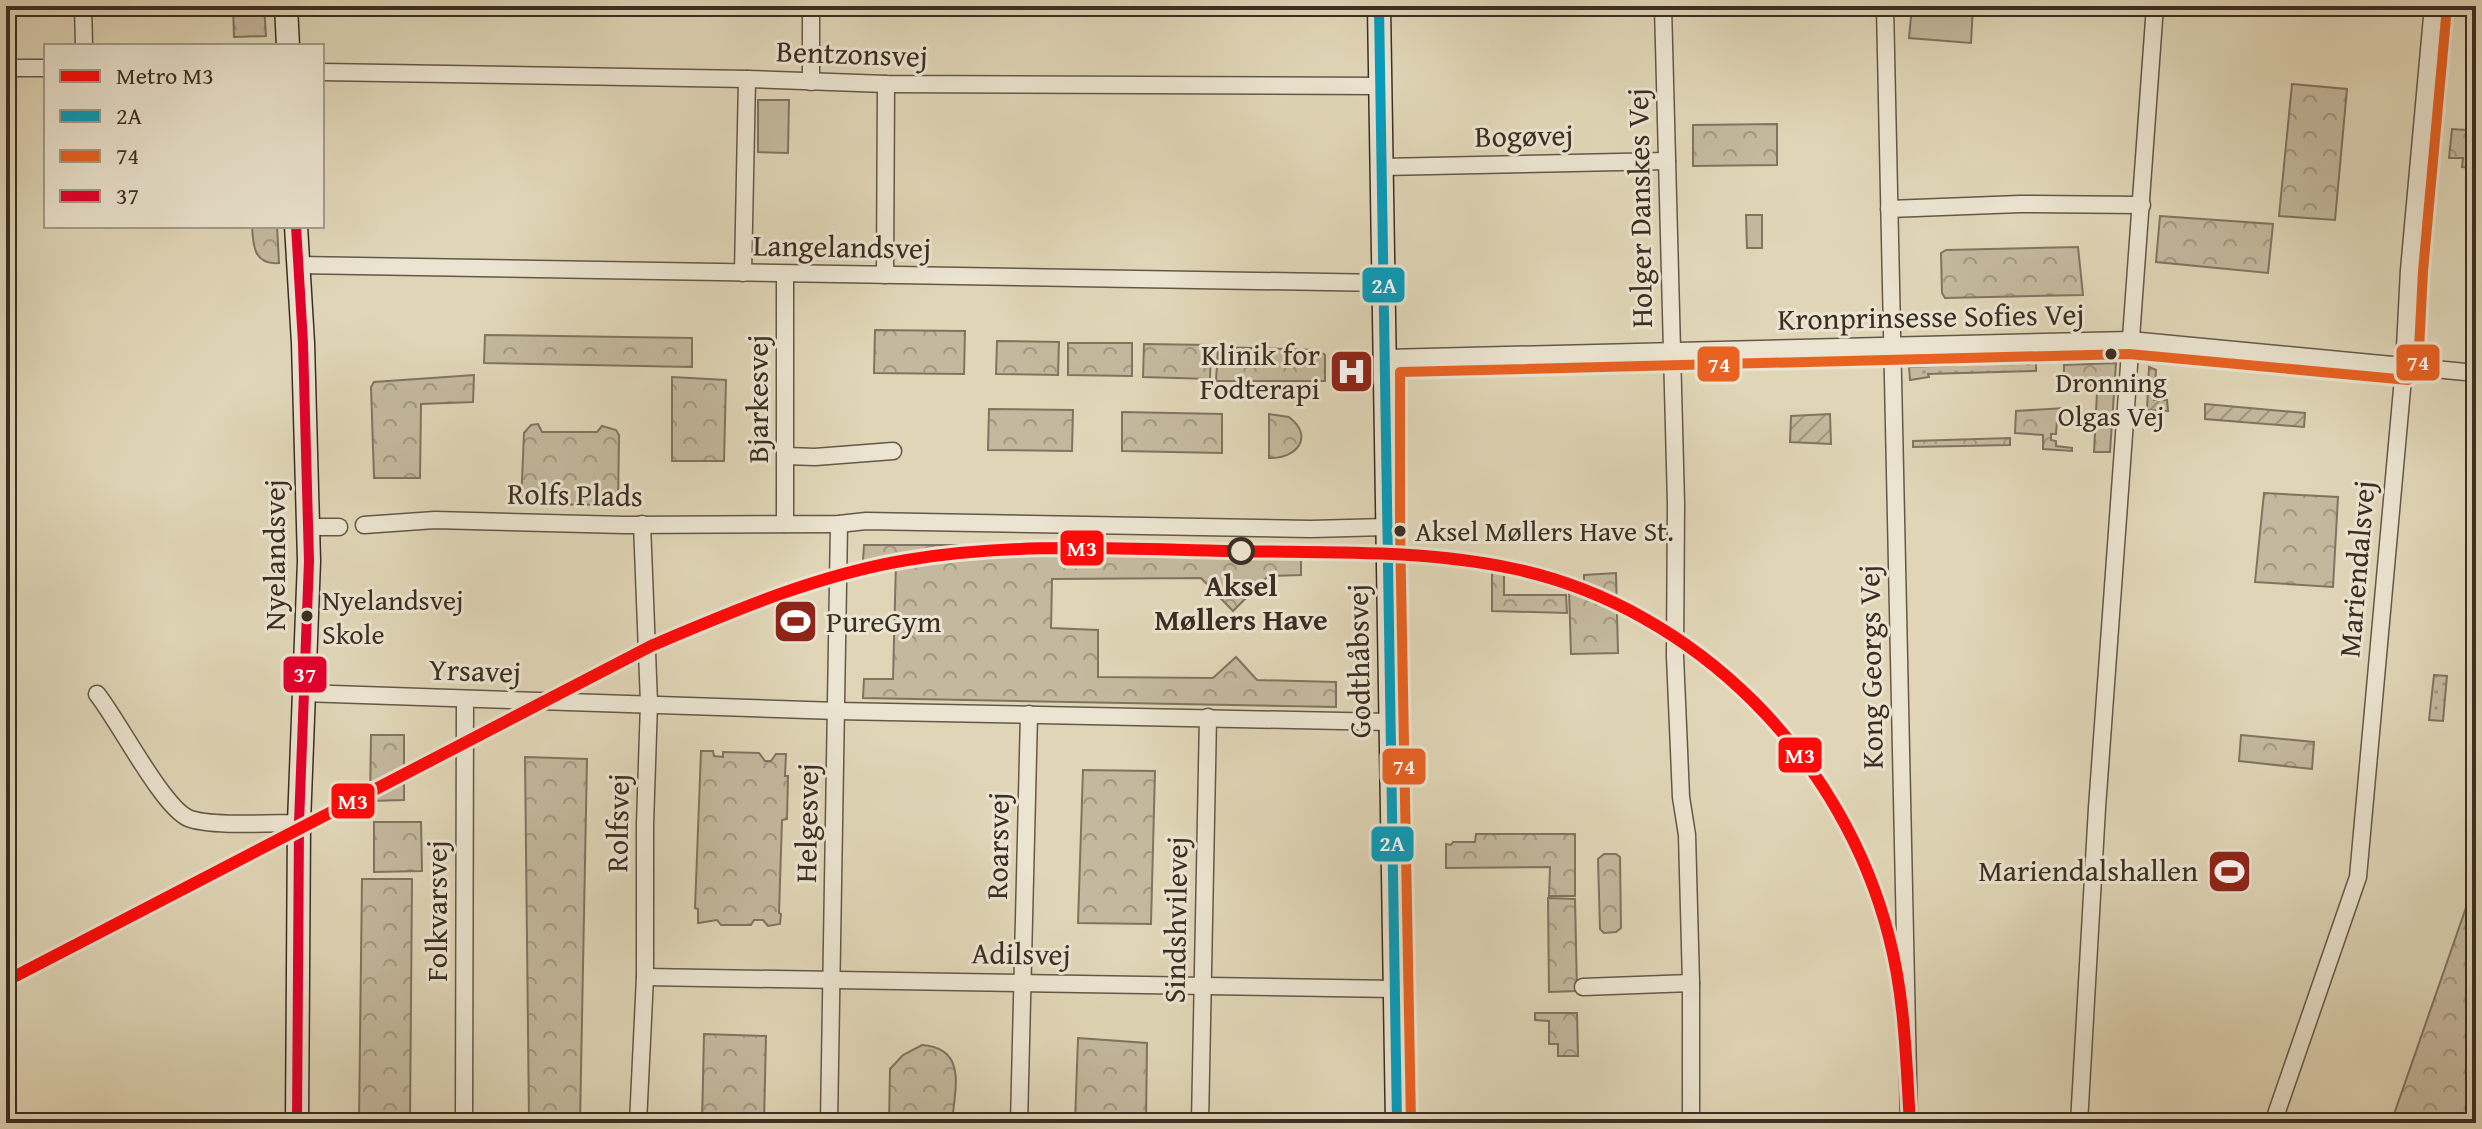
<svg xmlns="http://www.w3.org/2000/svg" width="2482" height="1129" viewBox="0 0 2482 1129" font-family="'Gentium Book Plus',serif">
<style>
.grass{fill:url(#grass-dots);stroke:#807461;stroke-width:2}
.forest{fill:url(#forest-crowns);stroke:#807461;stroke-width:2}
.garden{fill:url(#garden-furrows);stroke:#807461;stroke-width:2}
.pitch{fill:#c4b99e;stroke:#807461;stroke-width:2}
.lines{fill:none;stroke-linecap:round;stroke-linejoin:round}
.street-casing{stroke:#655849;stroke-width:19}
.secondary-casing{stroke:#3c2e24;stroke-width:25}
.street{stroke:#ebe4d0;stroke-width:16}
.secondary{stroke:#ebe4d0;stroke-width:22}
.bus-1-casing{stroke:#ebe4d0;stroke-width:16}
.bus-2-casing{stroke:#ebe4d0;stroke-width:16}
.bus-3-casing{stroke:#ebe4d0;stroke-width:16}
.bus-1{stroke:#069dbd;stroke-width:10}
.bus-2{stroke:#e96222;stroke-width:10}
.bus-3{stroke:#e4002b;stroke-width:10}
.metro-1-casing{stroke:#ebe4d0;stroke-width:18}
.metro-1{stroke:#ff0a0a;stroke-width:12}
.bus-dot{fill:#3c2e24;stroke:#ebe4d0;stroke-width:3}
.stop-dot{fill:#ebe4d0;stroke:#3c2e24;stroke-width:4}
.labels{text-anchor:middle;stroke-width:6;stroke-linejoin:round;paint-order:stroke}
.bus-label{font-size:28px;fill:#3c2e24;stroke:#ebe4d0;text-anchor:start}
.street-label{font-size:30px;fill:#3c2e24;stroke:#ebe4d0}
.poi-label{font-size:30px;fill:#3c2e24;stroke:#ebe4d0;text-anchor:end}
.stop-label{font-size:30px;font-weight:bold;fill:#3c2e24;stroke:#ebe4d0}
.line-badge{stroke:#ebe4d0;stroke-width:3}
.badge-label{font-size:22px;text-anchor:middle;font-weight:bold;fill:#fff}
</style>
<defs>
<pattern id="grass-dots" width="8" height="8" patternUnits="userSpaceOnUse" patternTransform="scale(2)"><rect width="8" height="8" fill="#c4b99e"/><path d="M2 2h.1M6 6h.1" fill="none" stroke="#a09781" stroke-width="1.8" stroke-linecap="round"/></pattern>
<pattern id="forest-crowns" width="20" height="18" patternUnits="userSpaceOnUse" patternTransform="scale(2)"><rect width="20" height="18" fill="#c4b99e"/><path d="M2 6a3 3 0 1 1 6 0M12 15a3 3 0 1 1 6 0" fill="none" stroke="#a09781"/></pattern>
<pattern id="garden-furrows" width="10" height="10" patternUnits="userSpaceOnUse" patternTransform="scale(2)"><rect width="10" height="10" fill="#c4b99e"/><path d="M-1 1l2-2M0 10L10 0M9 11l2-2" fill="none" stroke="#a09781"/></pattern>
</defs>
<rect width="100%" height="100%" fill="#e0d6b7"/>
<filter id="stains"><feTurbulence type="fractalNoise" baseFrequency=".0025" numOctaves="4"/><feColorMatrix values="0 0 0 0 .2 0 0 0 0 .09 0 0 0 0 .02 0 0 0 .5 -.17"/></filter>
<radialGradient id="worn" r=".72"><stop offset=".6" stop-color="#630" stop-opacity="0"/><stop offset="1" stop-color="#630" stop-opacity=".3"/></radialGradient>
<g class="grass">
<polygon points="2036,362 2036,371 1928,374 1929,377 1910,380 1909,367"/>
<polygon points="2434,675 2447,676 2443,721 2429,720"/>
</g>
<g class="forest">
<polygon points="233,6 264,6 266,36 234,37"/>
<polygon points="2292,84 2347,89 2335,220 2279,216"/>
<polygon points="2468,122 2476,123 2476,168 2462,167 2463,158 2449,158 2452,129 2466,130"/>
<polygon points="1777,124 1777,165 1693,166 1693,125"/>
<polygon points="2160,216 2273,224 2268,273 2156,262"/>
<path d="M 252,226 L 277,226 L 279,263 C 254,265 253,246 252,226 Z"/>
<polygon points="2078,247 2083,295 1945,298 1942,293 1941,253 1946,250"/>
<polygon points="875,330 965,331 964,374 874,373"/>
<polygon points="485,335 692,338 692,367 484,363"/>
<polygon points="997,341 1059,342 1058,375 996,374"/>
<polygon points="1068,343 1132,343 1132,376 1068,375"/>
<polygon points="1144,344 1211,345 1210,379 1143,377"/>
<polygon points="1218,347 1318,350 1325,355 1325,381 1216,381"/>
<polygon points="2116,363 2110,452 2094,452 2097,392 2085,380 2064,378 2064,365"/>
<polygon points="474,375 473,402 421,404 420,478 374,478 371,387 374,382"/>
<polygon points="672,377 726,380 724,461 672,461"/>
<polygon points="2064,408 2063,420 2057,420 2056,434 2051,434 2051,440 2056,441 2056,446 2072,448 2072,451 2043,449 2043,435 2015,433 2016,411"/>
<polygon points="989,409 1073,410 1072,451 988,450"/>
<polygon points="1122,412 1222,414 1222,453 1122,451"/>
<path d="M 1269,414 L 1289,417 C 1315,437 1296,459 1269,458 Z"/>
<polygon points="538,424 542,432 597,432 602,426 616,430 619,435 618,505 521,504 524,433 531,425"/>
<polygon points="2010,438 2010,445 1913,447 1913,441"/>
<polygon points="2264,493 2338,497 2333,587 2255,582"/>
<polygon points="864,545 1301,545 1301,575 1268,576 1233,611 1201,578 1052,579 1051,628 1098,630 1098,677 1213,678 1236,657 1257,680 1336,682 1336,707 863,698 864,679 893,679 896,561 863,561"/>
<polygon points="1492,564 1504,564 1504,595 1566,595 1567,613 1492,611"/>
<polygon points="1616,573 1618,653 1571,654 1569,589 1584,588 1584,575"/>
<polygon points="371,735 404,735 404,800 370,801"/>
<polygon points="2241,735 2314,742 2312,769 2239,761"/>
<polygon points="701,751 713,751 714,756 723,757 723,752 759,753 765,761 771,761 776,754 786,754 785,776 788,776 787,819 782,820 779,913 781,914 780,924 768,926 763,920 754,920 751,925 721,925 717,920 698,923 698,909 695,908"/>
<polygon points="525,757 587,759 580,1123 529,1123"/>
<polygon points="1083,770 1155,771 1151,924 1078,923"/>
<polygon points="374,822 421,822 422,871 374,872"/>
<polygon points="1476,834 1575,834 1575,896 1549,896 1550,867 1446,868 1446,844 1451,845 1453,842 1475,842"/>
<polygon points="1604,854 1616,854 1620,857 1621,928 1616,932 1604,933 1600,929 1598,859"/>
<polygon points="362,879 412,879 410,1123 359,1123"/>
<polygon points="2476,879 2476,1123 2391,1123"/>
<polygon points="1548,898 1575,899 1577,991 1549,992"/>
<polygon points="1535,1013 1577,1013 1578,1056 1558,1056 1558,1044 1549,1044 1549,1021 1535,1020"/>
<polygon points="704,1034 766,1036 764,1123 702,1123"/>
<polygon points="1078,1038 1147,1043 1146,1123 1075,1123"/>
<path d="M 922,1045 C 969,1048 954,1092 952,1123 L 889,1123 L 890,1069 L 903,1055 Z"/>
</g>
<g class="garden">
<polygon points="2149,367 2156,370 2154,400 2167,400 2168,411 2147,410"/>
<polygon points="2205,404 2305,413 2304,427 2205,419"/>
<polygon points="1830,414 1831,444 1790,442 1791,416"/>
</g>
<g class="pitch">
<polygon points="1912,6 1973,6 1971,43 1909,38"/>
<polygon points="758,100 789,100 788,153 758,152"/>
<polygon points="1746,215 1762,215 1762,248 1747,248"/>
</g>
<g class="lines">
<defs>
<g id="street">
<polyline points="83,6 84,46"/>
<polyline points="1663,6 1676,504 1675,656 1681,797 1687,835 1691,983 1691,1123"/>
<polyline points="1885,6 1909,1123"/>
<polyline points="6,68 46,68"/>
<polyline points="322,72 747,79 886,84 1381,86"/>
<polyline points="811,82 811,6"/>
<polyline points="1383,167 1667,161"/>
<polyline points="1889,209 2020,204 2142,205"/>
<polyline points="298,265 1384,283"/>
<polyline points="743,273 747,79"/>
<polyline points="885,275 886,84"/>
<polyline points="1386,358 2130,340 2476,373"/>
<polyline points="786,456 815,457 893,451"/>
<polyline points="785,524 785,274"/>
<polyline points="364,525 435,520 624,525 839,524 866,521 1311,529 1386,527"/>
<polyline points="308,527 339,527"/>
<polyline points="303,693 837,711 1390,722"/>
<path d="M 97,694 C 118,720 162,806 188,818 C 209,827 274,823 299,823"/>
<polyline points="645,977 1395,989"/>
<polyline points="1583,987 1691,983"/>
<polyline points="464,1123 465,699"/>
<polyline points="638,1123 645,977 645,824 649,703 642,524"/>
<polyline points="829,1123 839,524"/>
<polyline points="1019,1123 1029,714"/>
<polyline points="1200,1123 1208,717"/>
<polyline points="2079,1123 2097,808 2155,6"/>
<polyline points="2273,1123 2358,877 2404,367 2409,270 2433,6"/>
</g>
<g id="secondary">
<polyline points="286,6 288,46"/>
<polyline points="1379,6 1397,1123"/>
<polyline points="296,226 303,343 309,561 299,823 297,1123"/>
</g>
</defs>
<use href="#street" class="street-casing"/>
<use href="#secondary" class="secondary-casing"/>
<use href="#street" class="street"/>
<use href="#secondary" class="secondary"/>
<defs>
<polyline id="bus-1" points="1379,6 1397,1123"/>
<polyline id="bus-2" points="1411,1123 1400,527 1400,372 2129,354 2408,380 2415,376 2418,369 2423,271 2447,7"/>
<polyline id="bus-3" points="296,226 303,343 309,561 299,823 297,1123"/>
</defs>
<use href="#bus-1" class="bus-1-casing"/>
<use href="#bus-2" class="bus-2-casing"/>
<use href="#bus-3" class="bus-3-casing"/>
<use href="#bus-1" class="bus-1"/>
<use href="#bus-2" class="bus-2"/>
<use href="#bus-3" class="bus-3"/>
<defs>
<path id="metro-1" d="M 6,981 L 653,645 C 736,610 817,575 907,560 C 1013,542 1124,549 1231,551 C 1325,553 1422,549 1515,569 C 1696,608 1844,759 1889,937 C 1905,998 1906,1061 1910,1123"/>
</defs>
<use href="#metro-1" class="metro-1-casing"/>
<use href="#metro-1" class="metro-1"/>
</g>
<defs>
<symbol id="hospital-square" viewBox="-11 -11 22 22"><rect x="-9" y="-9" width="18" height="18" rx="4" fill="#8f2418" stroke="#ebe4d0"/><path d="M-5-5h3v3.5h4V-5h3V5h-3V1.5h-4V5h-3Z" fill="#fff"/></symbol>
<symbol id="stadium-square" viewBox="-11 -11 22 22"><rect x="-9" y="-9" width="18" height="18" rx="4" fill="#8f2418" stroke="#ebe4d0"/><path d="M0-5a6.5 5 0 1 0 0 10a6.5 5 0 1 0 0-10ZM-3.5-1.8h7v3.6h-7Z" fill="#fff"/></symbol>
</defs>
<g fill-rule="evenodd">
<use href="#hospital-square" x="1326" y="346" width="51" height="51"/>
<use href="#stadium-square" x="770" y="596" width="51" height="51"/>
<use href="#stadium-square" x="2204" y="846" width="51" height="51"/>
</g>
<g class="bus-dot">
<circle cx="2111" cy="354" r="7"/>
<circle cx="1400" cy="531" r="7"/>
<circle cx="307" cy="616" r="7"/>
</g>
<circle class="stop-dot" cx="1241" cy="551" r="12"/>
<g class="labels">
<g class="bus-label">
<text x="2111" y="392" text-anchor="middle">Dronning<tspan x="2111" dy="34">Olgas Vej</tspan></text>
<text x="1415" y="541">Aksel Møllers Have St.</text>
<text x="322" y="610">Nyelandsvej<tspan x="322" dy="34">Skole</tspan></text>
</g>
<g class="street-label">
<text transform="translate(852 54) rotate(2)" y="10">Bentzonsvej</text>
<text transform="translate(1524 136) rotate(-1)" y="10">Bogøvej</text>
<text transform="translate(1640 208) rotate(-91)" y="10">Holger Danskes Vej</text>
<text transform="translate(842 247) rotate(1)" y="10">Langelandsvej</text>
<text transform="translate(1931 317) rotate(-1)" y="10">Kronprinsesse Sofies Vej</text>
<text transform="translate(758 399) rotate(-90)" y="10">Bjarkesvej</text>
<text transform="translate(575 495) rotate(1)" y="10">Rolfs Plads</text>
<text transform="translate(275 555) rotate(-90)" y="10">Nyelandsvej</text>
<text transform="translate(2357 569) rotate(-85)" y="10">Mariendalsvej</text>
<text transform="translate(1359 661) rotate(-91)" y="10">Godthåbsvej</text>
<text transform="translate(1871 667) rotate(-91)" y="10">Kong Georgs Vej</text>
<text transform="translate(475 671) rotate(2)" y="10">Yrsavej</text>
<text transform="translate(618 823) rotate(-89)" y="10">Rolfsvej</text>
<text transform="translate(807 823) rotate(-89)" y="10">Helgesvej</text>
<text transform="translate(998 846) rotate(-89)" y="10">Roarsvej</text>
<text transform="translate(437 911) rotate(-90)" y="10">Folkvarsvej</text>
<text transform="translate(1176 920) rotate(-89)" y="10">Sindshvilevej</text>
<text transform="translate(1021 954) rotate(1)" y="10">Adilsvej</text>
</g>
<g class="poi-label">
<text x="1320" y="365">Klinik for<tspan x="1320" dy="34">Fodterapi</tspan></text>
<text x="826" y="632" text-anchor="start">PureGym</text>
<text x="2198" y="881">Mariendalshallen</text>
</g>
<g class="stop-label">
<text x="1241" y="596">Aksel<tspan x="1241" dy="34">Møllers Have</tspan></text>
</g>
</g>
<g class="line-badge">
<rect x="1361" y="266" width="45" height="38" rx="8" fill="#069dbd"/>
<rect x="2395" y="343" width="46" height="39" rx="8" fill="#e96222"/>
<rect x="1696" y="345" width="45" height="38" rx="8" fill="#e96222"/>
<rect x="1059" y="529" width="46" height="38" rx="8" fill="#ff0a0a"/>
<rect x="282" y="655" width="46" height="39" rx="8" fill="#e4002b"/>
<rect x="1777" y="736" width="46" height="38" rx="8" fill="#ff0a0a"/>
<rect x="1381" y="747" width="46" height="39" rx="8" fill="#e96222"/>
<rect x="330" y="782" width="46" height="38" rx="8" fill="#ff0a0a"/>
<rect x="1370" y="825" width="45" height="38" rx="8" fill="#069dbd"/>
</g>
<g class="badge-label">
<text x="1384" y="293">2A</text>
<text x="2418" y="370">74</text>
<text x="1719" y="372">74</text>
<text x="1082" y="556">M3</text>
<text x="305" y="682">37</text>
<text x="1800" y="763">M3</text>
<text x="1404" y="774">74</text>
<text x="353" y="809">M3</text>
<text x="1392" y="851">2A</text>
</g>
<rect width="2482" height="1129" fill="none" stroke="#e0d6b7" stroke-width="32"/>
<rect x="8" y="8" width="2466" height="1113" fill="none" stroke="#3c2e24" stroke-width="4"/>
<rect x="16" y="16" width="2450" height="1097" fill="none" stroke="#3c2e24" stroke-width="2"/>
<rect x="44" y="44" width="280" height="184" fill="#ebe4d0" stroke="#a59b8b" stroke-width="2"/>
<rect x="60" y="70" width="40" height="12" fill="#ff0a0a" stroke="#a59b8b" stroke-width="2"/>
<text x="116" y="84" font-size="24" fill="#3c2e24">Metro M3</text>
<rect x="60" y="110" width="40" height="12" fill="#069dbd" stroke="#a59b8b" stroke-width="2"/>
<text x="116" y="124" font-size="24" fill="#3c2e24">2A</text>
<rect x="60" y="150" width="40" height="12" fill="#e96222" stroke="#a59b8b" stroke-width="2"/>
<text x="116" y="164" font-size="24" fill="#3c2e24">74</text>
<rect x="60" y="190" width="40" height="12" fill="#e4002b" stroke="#a59b8b" stroke-width="2"/>
<text x="116" y="204" font-size="24" fill="#3c2e24">37</text>
<rect width="100%" height="100%" filter="url(#stains)"/>
<rect width="100%" height="100%" fill="url(#worn)"/>
</svg>
